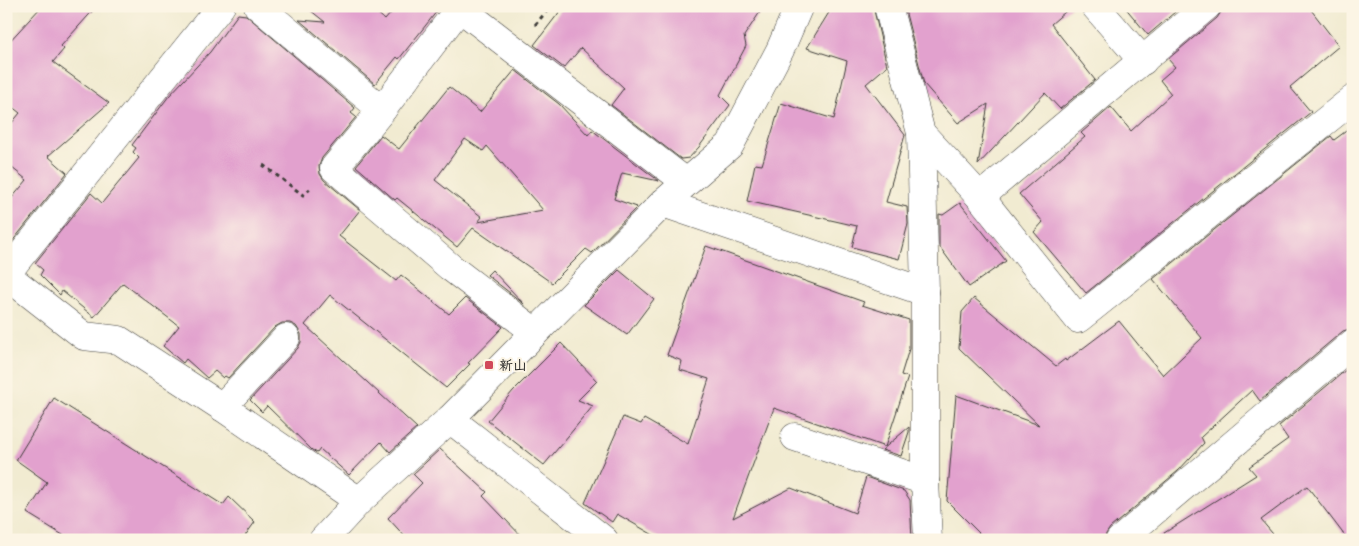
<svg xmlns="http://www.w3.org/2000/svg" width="1359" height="546" viewBox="0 0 1359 546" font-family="Mali,'Klee One',sans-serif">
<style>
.building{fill:#e2a1ce;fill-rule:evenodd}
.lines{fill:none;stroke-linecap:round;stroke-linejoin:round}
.minor-casing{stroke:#3c3b37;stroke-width:29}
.path{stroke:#3c3b37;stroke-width:3;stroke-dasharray:4 4;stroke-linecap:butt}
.minor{stroke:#fff;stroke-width:28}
.poi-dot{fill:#d1495b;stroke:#fcf5e5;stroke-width:2}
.labels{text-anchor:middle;stroke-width:4;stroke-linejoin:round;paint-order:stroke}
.poi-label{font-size:14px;font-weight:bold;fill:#1c1c1c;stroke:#fcf5e5;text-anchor:start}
</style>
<rect width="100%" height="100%" fill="#fcf5e5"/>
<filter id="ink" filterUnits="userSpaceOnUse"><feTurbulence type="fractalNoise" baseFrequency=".02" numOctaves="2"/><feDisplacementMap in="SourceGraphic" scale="10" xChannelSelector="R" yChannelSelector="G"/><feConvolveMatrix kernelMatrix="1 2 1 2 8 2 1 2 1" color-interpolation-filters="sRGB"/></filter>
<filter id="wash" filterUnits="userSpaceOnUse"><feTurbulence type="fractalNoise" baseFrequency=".0096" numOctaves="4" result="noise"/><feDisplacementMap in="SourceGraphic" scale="20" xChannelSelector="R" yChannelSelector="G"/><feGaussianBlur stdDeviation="1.12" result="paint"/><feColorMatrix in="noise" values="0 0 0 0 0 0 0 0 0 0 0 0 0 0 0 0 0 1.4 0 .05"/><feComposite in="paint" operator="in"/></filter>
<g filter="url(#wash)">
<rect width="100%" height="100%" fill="#f1ebd1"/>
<g id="blocks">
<g class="building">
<polygon points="42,6 97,6 61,46 64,49 53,62 109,103 48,156 67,173 11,243 6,238 6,205 27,180 6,163 6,130 20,113 6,102 6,45"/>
<polygon points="305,6 370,6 385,20 397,6 441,6 399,59 397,57 375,84 299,20 325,22"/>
<polygon points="564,6 764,6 744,36 746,46 720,95 730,105 699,147 689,158 681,159 611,105 624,88 581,48 564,68 534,45"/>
<polygon points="833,6 873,6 887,66 866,84 905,135 886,202 907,207 908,224 899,259 852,247 857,226 747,201 755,164 762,165 781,103 834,119 847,61 807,48"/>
<polygon points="904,6 1072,6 1051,24 1095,80 1060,109 1045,93 978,165 988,104 958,123 924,84"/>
<polygon points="1124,6 1182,6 1148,35"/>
<polygon points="1222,6 1308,6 1339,46 1290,87 1311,112 1086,293 1034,232 1043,222 1019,194 1085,137 1081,133 1111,107 1131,131 1171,94 1160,80 1175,67 1168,59 1217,18 1221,12"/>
<polygon points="238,14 246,15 355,108 351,113 356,117 322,158 319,166 320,174 324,180 360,210 339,236 396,281 401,275 449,314 465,298 503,327 468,363 470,364 446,388 330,295 305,325 417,428 390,452 381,442 349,475 320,449 317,453 312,450 267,406 262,412 250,400 298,348 301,342 301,334 296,326 290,323 282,323 275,327 228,378 225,376 223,378 215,371 207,378 186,359 183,363 163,346 179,326 123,283 94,317 62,291 60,295 40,275 43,270 35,263 91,193 102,203 139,158 133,152 136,148 132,145 169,96 210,52"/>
<path d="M 515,70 L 559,104 L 588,135 L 592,130 L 659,181 L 622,173 L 614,199 L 637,207 L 592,253 L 586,249 L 552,283 L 473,228 L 457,247 L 397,198 L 395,200 L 356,166 L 381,135 L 399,149 L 449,87 L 480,112 ZM 465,139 L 483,151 L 487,146 L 543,210 L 478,222 L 482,217 L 435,180 Z"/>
<polygon points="1353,126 1353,328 1343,331 1260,401 1252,390 1201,437 1204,443 1178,471 1110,528 1106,534 1105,540 986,540 947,501 956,395 1039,425 959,348 962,312 974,298 1056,366 1065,359 1066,361 1119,321 1163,375 1202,338 1153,279 1331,136 1334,140"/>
<polygon points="960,203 1006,261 969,287 939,246 939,214 943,215"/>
<polygon points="706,246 864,302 862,305 909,320 909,349 901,375 908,377 885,447 774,408 733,518 791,488 855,513 866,477 904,491 910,500 912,540 662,540 617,514 612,522 585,503 623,417 641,424 644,419 688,444 709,379 680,370 682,361 667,355"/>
<polygon points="492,270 524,304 487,275"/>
<polygon points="619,270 654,299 627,335 584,305"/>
<polygon points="561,343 597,381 578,400 593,406 544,465 488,421 513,391"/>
<polygon points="1353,364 1353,540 1348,540 1307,486 1261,520 1278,540 1153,540 1256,475 1249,467 1288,439 1279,426"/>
<polygon points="54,398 223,505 229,497 255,522 242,540 71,540 27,513 47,482 16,460"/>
<polygon points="909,427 909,432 901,456 882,450"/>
<polygon points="440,449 487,492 483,496 525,540 408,540 388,518 422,483 413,474"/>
</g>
</g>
</g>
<g filter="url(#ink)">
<use href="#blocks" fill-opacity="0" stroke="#3c3b37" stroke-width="1"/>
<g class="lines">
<defs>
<g id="minor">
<polyline points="258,6 382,110"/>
<polyline points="461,6 382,110 334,168 450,267 535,332"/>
<polyline points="888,6 921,133 925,292 925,481 928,540"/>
<polyline points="1095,6 1143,61"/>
<polyline points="460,8 686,182"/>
<polyline points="921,133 980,197 1078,319 1353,99"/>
<polyline points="980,197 1207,6"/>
<polyline points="663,203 925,292"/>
<polyline points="6,274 221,6"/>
<polyline points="6,275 84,336 119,340 222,407 359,501"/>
<polyline points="222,407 286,338"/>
<polyline points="450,419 604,540"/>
<polyline points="795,437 925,481"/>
<polyline points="323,540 359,501 450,419 663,203 730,145 780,50 799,6"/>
<polyline points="1120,540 1353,343"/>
</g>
</defs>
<use href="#minor" class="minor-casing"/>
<g class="path">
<polyline points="535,25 551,6"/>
<polyline points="263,165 303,195 310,189"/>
</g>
<use href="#minor" class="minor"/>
</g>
</g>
<rect class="poi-dot" x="484" y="360" width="10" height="10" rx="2.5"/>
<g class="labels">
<g class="poi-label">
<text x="499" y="370">新山</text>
</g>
</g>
<rect width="1359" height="546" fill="none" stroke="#fcf5e5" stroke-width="25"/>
</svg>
